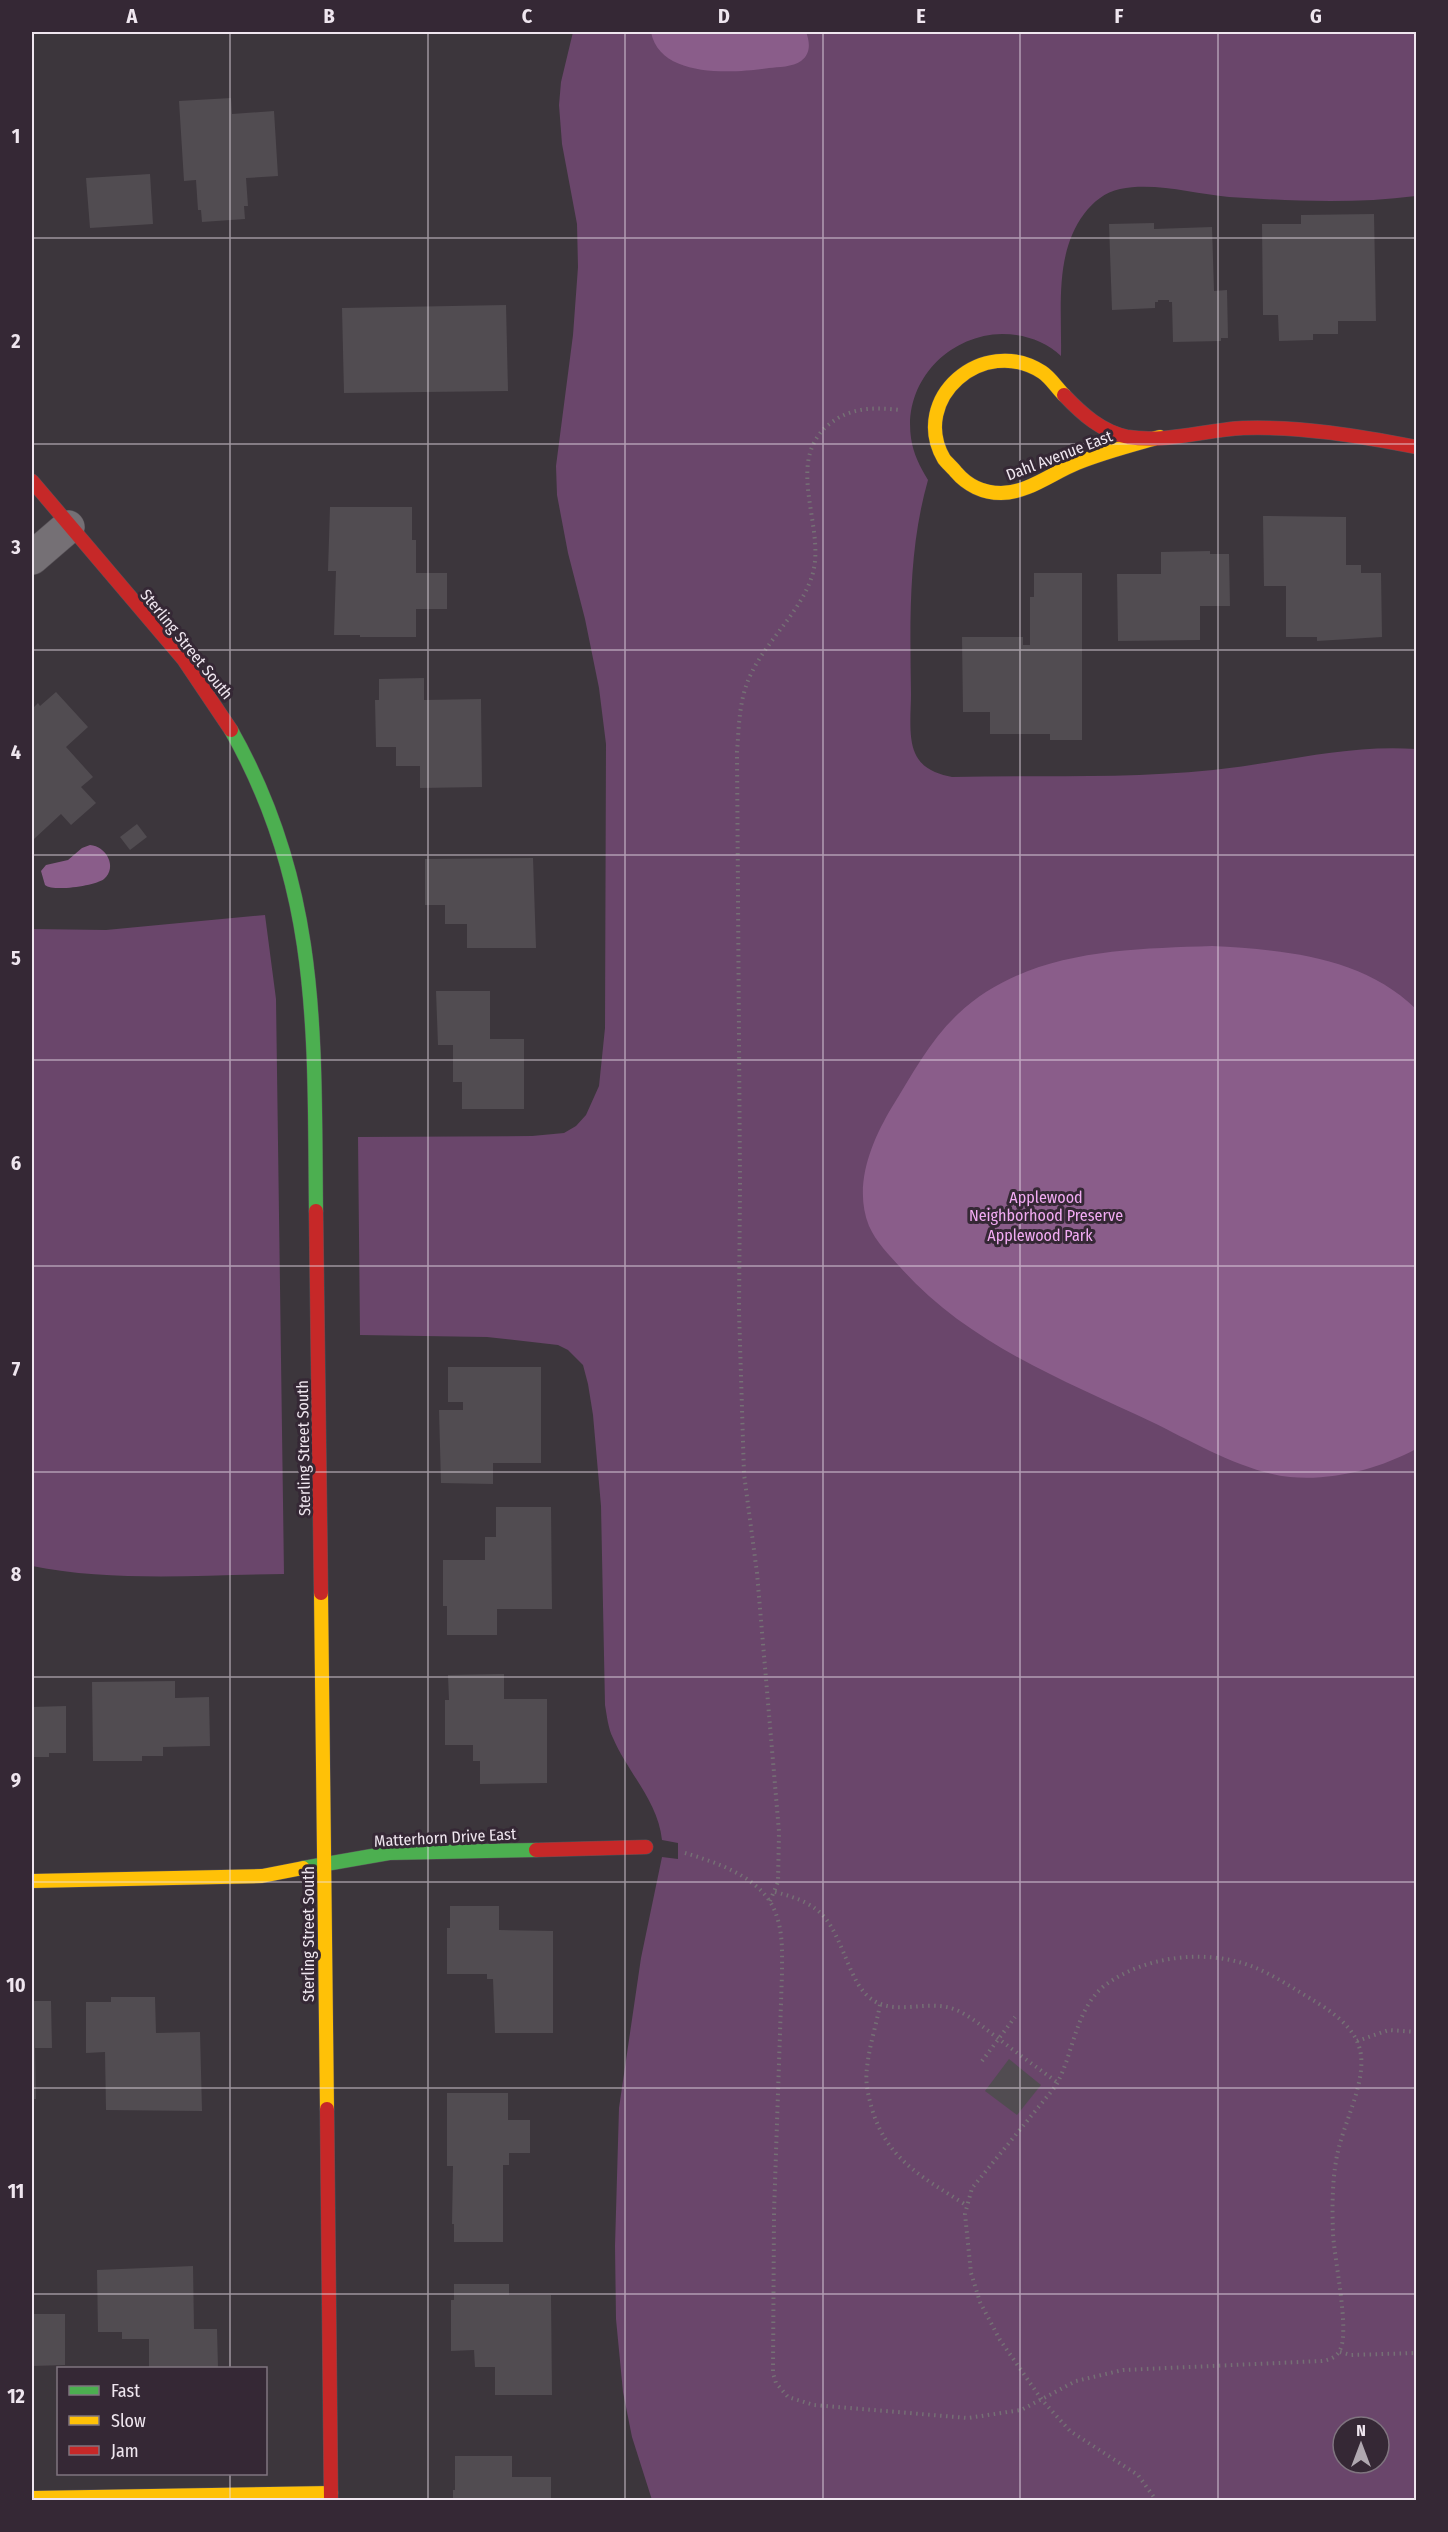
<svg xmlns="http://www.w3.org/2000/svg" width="1448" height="2532" viewBox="0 0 1448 2532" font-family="'Fira Sans Condensed',sans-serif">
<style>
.green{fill:#6a466b;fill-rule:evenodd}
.water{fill:#8a5d8a}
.building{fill:#514c51}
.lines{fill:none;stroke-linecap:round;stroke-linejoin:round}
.street-casing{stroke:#585258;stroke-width:34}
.fast-casing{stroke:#585258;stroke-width:15}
.slow-casing{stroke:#585258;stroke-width:15}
.jam-casing{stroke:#585258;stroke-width:15}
.path{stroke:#757075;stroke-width:4;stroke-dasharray:1.5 4.5;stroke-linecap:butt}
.street{stroke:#757075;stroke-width:33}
.fast{stroke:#4caf50;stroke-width:14}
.slow{stroke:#ffc107;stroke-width:14}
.jam{stroke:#c62828;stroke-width:14}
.grid{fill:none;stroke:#efe6ef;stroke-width:1.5;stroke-opacity:0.55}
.labels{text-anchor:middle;stroke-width:6;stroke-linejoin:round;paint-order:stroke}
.street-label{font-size:16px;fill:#efe6ef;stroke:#352835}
.park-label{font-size:16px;fill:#f3acf4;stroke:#352835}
.neatline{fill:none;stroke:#efe6ef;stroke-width:2}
.grid-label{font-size:20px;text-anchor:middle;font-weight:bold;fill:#efe6ef}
</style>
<rect width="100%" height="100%" fill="#3c363c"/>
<g class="green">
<path d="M 573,32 L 1416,32 L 1416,196 C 1354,204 1292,201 1229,197 C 1194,194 1156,182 1120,189 C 1105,192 1093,202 1084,214 C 1054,254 1062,309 1061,356 C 1045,341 1024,334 1002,334 C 948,335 903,382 911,438 C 913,453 920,467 928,480 C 908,550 910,623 911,694 C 911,712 908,737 915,753 C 922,769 937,774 952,777 C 1039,775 1126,779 1213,770 C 1281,763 1347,744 1416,749 L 1416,2500 L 652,2500 L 632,2437 L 623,2392 L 616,2319 L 615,2246 L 619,2108 L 641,1958 L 662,1857 L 678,1859 L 678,1843 L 662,1840 C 658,1801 628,1773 613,1738 C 608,1728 607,1716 605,1705 L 601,1506 L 593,1415 L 588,1384 L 583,1365 L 568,1350 L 558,1345 L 487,1337 L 360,1335 L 358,1137 L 532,1136 L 564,1133 L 576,1126 L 586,1115 L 599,1086 L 605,1028 L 606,744 L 599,688 L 585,619 L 568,553 L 557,495 L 556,466 L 573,335 L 578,267 L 577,224 L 562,144 L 559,105 L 561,82 ZM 1343,2427 L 1379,2427 L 1379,2463 L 1343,2463 Z"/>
<path d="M 265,915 L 276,999 L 284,1574 C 204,1575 109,1582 32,1566 L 32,929 L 106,930 Z"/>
</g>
<g class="water">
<path d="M 651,32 L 806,32 C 810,42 811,54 801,61 C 793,67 778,67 769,68 C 734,73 660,79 651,32 Z"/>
<path d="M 90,845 C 106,846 118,867 104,879 C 95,886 53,892 45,885 L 41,871 L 46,865 L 68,860 L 82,848 Z"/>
<path d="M 1212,946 C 1284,950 1362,956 1416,1009 L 1416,1449 C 1379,1469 1332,1481 1290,1477 C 1244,1472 1193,1442 1152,1422 C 1063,1380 967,1343 900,1267 C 889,1255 876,1242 869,1226 C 853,1186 871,1142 892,1107 C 912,1075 930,1040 958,1014 C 1026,950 1124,949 1212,946 Z"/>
</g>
<g class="building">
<polygon points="231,98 232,114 274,111 278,176 246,178 248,206 244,206 245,219 202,222 201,210 198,210 196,180 184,181 179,101"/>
<polygon points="150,174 153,224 90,228 86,178"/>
<polygon points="1374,214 1376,321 1338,321 1338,334 1313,334 1313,340 1279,341 1278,315 1263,315 1262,224 1301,224 1301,215"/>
<polygon points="1154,223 1154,229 1212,227 1214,291 1227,290 1228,338 1221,338 1221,341 1173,342 1172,302 1169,302 1169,300 1158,300 1158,302 1155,302 1155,308 1112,310 1109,224"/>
<polygon points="506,305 508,391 344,393 342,308"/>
<polygon points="330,507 412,507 412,540 416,540 416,573 447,573 447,609 416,609 416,637 360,637 360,635 334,635 336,571 328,571"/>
<polygon points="1263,516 1346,517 1346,565 1361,565 1361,573 1381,573 1382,637 1317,641 1317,637 1286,637 1286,586 1264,586"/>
<polygon points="1210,551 1210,554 1229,554 1230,606 1200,606 1200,640 1118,641 1117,574 1161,574 1161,552"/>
<polygon points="1034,573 1082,573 1082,740 1050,740 1050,734 990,734 990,712 963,712 962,637 1023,637 1023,645 1030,645 1030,597 1034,597"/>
<polygon points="424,678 424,700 481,699 482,787 420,788 420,766 396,766 396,747 376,747 375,700 379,700 379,679"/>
<polygon points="56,692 88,727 66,747 93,777 81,787 96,803 71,825 61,814 34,839 32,836 32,709 38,703 40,706"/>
<polygon points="137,824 147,837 130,850 120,837"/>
<polygon points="533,858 536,948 467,948 467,924 445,924 445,905 425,905 425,859"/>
<polygon points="436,991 490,991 490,1039 524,1039 524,1109 462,1109 462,1082 453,1082 453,1045 438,1045"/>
<polygon points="448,1367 541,1367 541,1463 493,1463 493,1484 441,1483 439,1410 463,1410 463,1402 448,1402"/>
<polygon points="496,1507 551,1507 552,1609 497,1609 497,1635 447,1635 447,1606 443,1606 443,1560 485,1560 485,1537 496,1537"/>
<polygon points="504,1674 504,1699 547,1699 547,1783 480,1784 480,1761 473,1761 473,1745 445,1745 445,1700 449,1700 448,1675"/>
<polygon points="175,1681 175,1698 209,1697 210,1746 163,1747 163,1756 142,1756 142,1761 93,1761 92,1682"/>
<polygon points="66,1706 66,1753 49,1753 49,1757 32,1757 32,1707"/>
<polygon points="450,1906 499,1906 499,1930 553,1931 553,2033 495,2033 493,1979 487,1979 487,1974 447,1974 447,1928 450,1928"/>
<polygon points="111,1997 155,1997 156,2033 200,2032 202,2111 106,2110 105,2052 86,2053 86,2002 111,2002"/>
<polygon points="32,2001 51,2001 52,2048 35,2048 36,2099 32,2099"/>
<polygon points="1009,2059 1041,2085 1017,2115 985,2091"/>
<polygon points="447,2093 508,2093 508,2120 530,2120 530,2153 509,2153 509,2165 503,2165 503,2242 454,2242 454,2224 452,2224 453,2166 447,2166"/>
<polygon points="193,2266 194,2329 217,2329 218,2368 149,2368 149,2339 122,2339 122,2332 98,2332 97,2270"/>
<polygon points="454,2284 509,2284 509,2295 551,2295 552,2395 495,2395 495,2367 475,2367 474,2350 451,2351 451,2300 454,2300"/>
<polygon points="32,2314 65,2314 65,2365 32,2366"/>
<polygon points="455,2456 512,2456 512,2477 551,2477 551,2500 453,2500 453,2490 455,2490"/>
</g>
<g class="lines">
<defs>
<polyline id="street" points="32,558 68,527"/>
<g id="fast">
<path d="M 231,730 C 321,889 314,1035 316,1211"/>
<polyline points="303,1868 389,1853 536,1850"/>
</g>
<g id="slow">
<path d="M 1064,395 C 1057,388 1050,377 1042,372 C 983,334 909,399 944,459 C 947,463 953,468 956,472 C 967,485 983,493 1001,493 C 1028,493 1052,473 1077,463 C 1104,452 1132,445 1160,437"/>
<polyline points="321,1593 327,2109"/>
<polyline points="32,1881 262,1876 303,1868"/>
<polyline points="32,2498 331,2493"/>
</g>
<g id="jam">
<path d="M 1064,395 C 1082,414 1102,432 1128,437 C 1166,443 1205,430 1243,428 C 1301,426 1359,436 1416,447"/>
<polyline points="32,481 184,660 231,730"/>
<polyline points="316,1211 321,1593"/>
<polyline points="536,1850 646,1847"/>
<polyline points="327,2109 331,2500"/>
</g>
</defs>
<use href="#street" class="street-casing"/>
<use href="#fast" class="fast-casing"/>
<use href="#slow" class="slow-casing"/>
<use href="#jam" class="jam-casing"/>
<g class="path">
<path d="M 685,1853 C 719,1863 766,1879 777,1917 C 783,1935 782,1954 782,1973 L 774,2213 L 773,2373 L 776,2383 L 788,2397 L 814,2405 L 968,2418 L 1021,2410 L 1076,2381 L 1123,2370 L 1322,2361 C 1329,2360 1337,2357 1340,2350 C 1350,2331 1334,2258 1333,2233 C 1332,2205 1332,2174 1339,2147 C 1346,2119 1367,2078 1360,2050 C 1355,2027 1330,2010 1311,1999 C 1293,1988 1275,1976 1256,1968 C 1209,1948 1145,1955 1104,1986 C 1074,2011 1074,2055 1055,2087 L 972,2188 L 965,2214 L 971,2273 L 980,2302 L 1000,2340 L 1042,2400 L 1070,2431 L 1138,2475 L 1156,2500"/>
<path d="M 775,1892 C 827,1905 830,1921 850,1968 C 855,1979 860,1990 870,1998 C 894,2017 926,1999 954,2009 C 971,2016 984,2028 999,2039 C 1018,2054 1038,2068 1058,2083"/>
<path d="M 770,1901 L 778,1882 L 779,1832 L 757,1573 L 744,1474 L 739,1311 L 740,1183 L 737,752 C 739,726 739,700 750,676 C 766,641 798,615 811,579 C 829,532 783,465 827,426 C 849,407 873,407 900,410"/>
<path d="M 880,2005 C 876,2026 869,2047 867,2068 C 865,2082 868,2095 872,2109 C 887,2160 924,2178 966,2205"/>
<polyline points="1357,2041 1389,2030 1416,2032"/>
<polyline points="982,2061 1015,2017"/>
<polyline points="1340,2352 1351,2355 1416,2353"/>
</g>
<use href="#street" class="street"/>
<use href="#fast" class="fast"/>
<use href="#slow" class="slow"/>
<use href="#jam" class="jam"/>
</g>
<path class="grid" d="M 230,32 L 230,2368M 428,32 L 428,2500M 625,32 L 625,2500M 823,32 L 823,2500M 1020,32 L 1020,2500M 1218,32 L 1218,2500M 32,238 L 1416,238M 32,444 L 1416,444M 32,650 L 1416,650M 32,855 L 1416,855M 32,1060 L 1416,1060M 32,1266 L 1416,1266M 32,1472 L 1416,1472M 32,1677 L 1416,1677M 32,1882 L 1416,1882M 32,2088 L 1416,2088M 32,2294 L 1416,2294M 230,2474 L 230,2500"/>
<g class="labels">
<g class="street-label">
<text transform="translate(1059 455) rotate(-21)" y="6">Dahl Avenue East</text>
<text transform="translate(187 644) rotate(51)" y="6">Sterling Street South</text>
<text transform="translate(303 1448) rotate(-91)" y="6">Sterling Street South</text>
<text transform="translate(445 1837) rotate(-3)" y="6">Matterhorn Drive East</text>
<text transform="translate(308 1934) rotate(-90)" y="6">Sterling Street South</text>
</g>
<g class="park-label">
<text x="1046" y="1203">Applewood<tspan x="1046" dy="18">Neighborhood Preserve</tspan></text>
<text x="1040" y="1241">Applewood Park</text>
</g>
</g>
<rect width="1448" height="2532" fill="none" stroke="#352835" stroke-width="66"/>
<rect x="57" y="2367" width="210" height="108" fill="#352835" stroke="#7f747f" stroke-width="1.5"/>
<rect x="69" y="2386" width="30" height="9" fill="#4caf50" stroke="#7f747f" stroke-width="1.5"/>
<text x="111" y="2397" font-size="18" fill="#efe6ef">Fast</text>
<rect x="69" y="2416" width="30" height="9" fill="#ffc107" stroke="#7f747f" stroke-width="1.5"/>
<text x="111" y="2427" font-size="18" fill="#efe6ef">Slow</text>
<rect x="69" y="2446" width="30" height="9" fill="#c62828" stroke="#7f747f" stroke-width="1.5"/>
<text x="111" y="2457" font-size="18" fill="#efe6ef">Jam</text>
<g transform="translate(1361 2445)"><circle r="28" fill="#352835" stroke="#7f747f" stroke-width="1.5"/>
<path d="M0-4.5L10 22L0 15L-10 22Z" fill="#b0a8b0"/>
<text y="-9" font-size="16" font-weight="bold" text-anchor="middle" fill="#efe6ef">N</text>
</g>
<rect x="33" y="33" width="1382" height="2466" class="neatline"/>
<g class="grid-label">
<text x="132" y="23">A</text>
<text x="329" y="23">B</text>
<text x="527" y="23">C</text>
<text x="724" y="23">D</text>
<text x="921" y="23">E</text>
<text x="1119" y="23">F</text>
<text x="1316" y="23">G</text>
<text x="16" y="143">1</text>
<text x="16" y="348">2</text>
<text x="16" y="554">3</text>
<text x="16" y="759">4</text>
<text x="16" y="965">5</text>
<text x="16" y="1170">6</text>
<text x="16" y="1376">7</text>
<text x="16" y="1581">8</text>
<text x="16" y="1787">9</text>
<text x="16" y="1992">10</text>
<text x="16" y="2198">11</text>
<text x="16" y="2403">12</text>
</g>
</svg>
